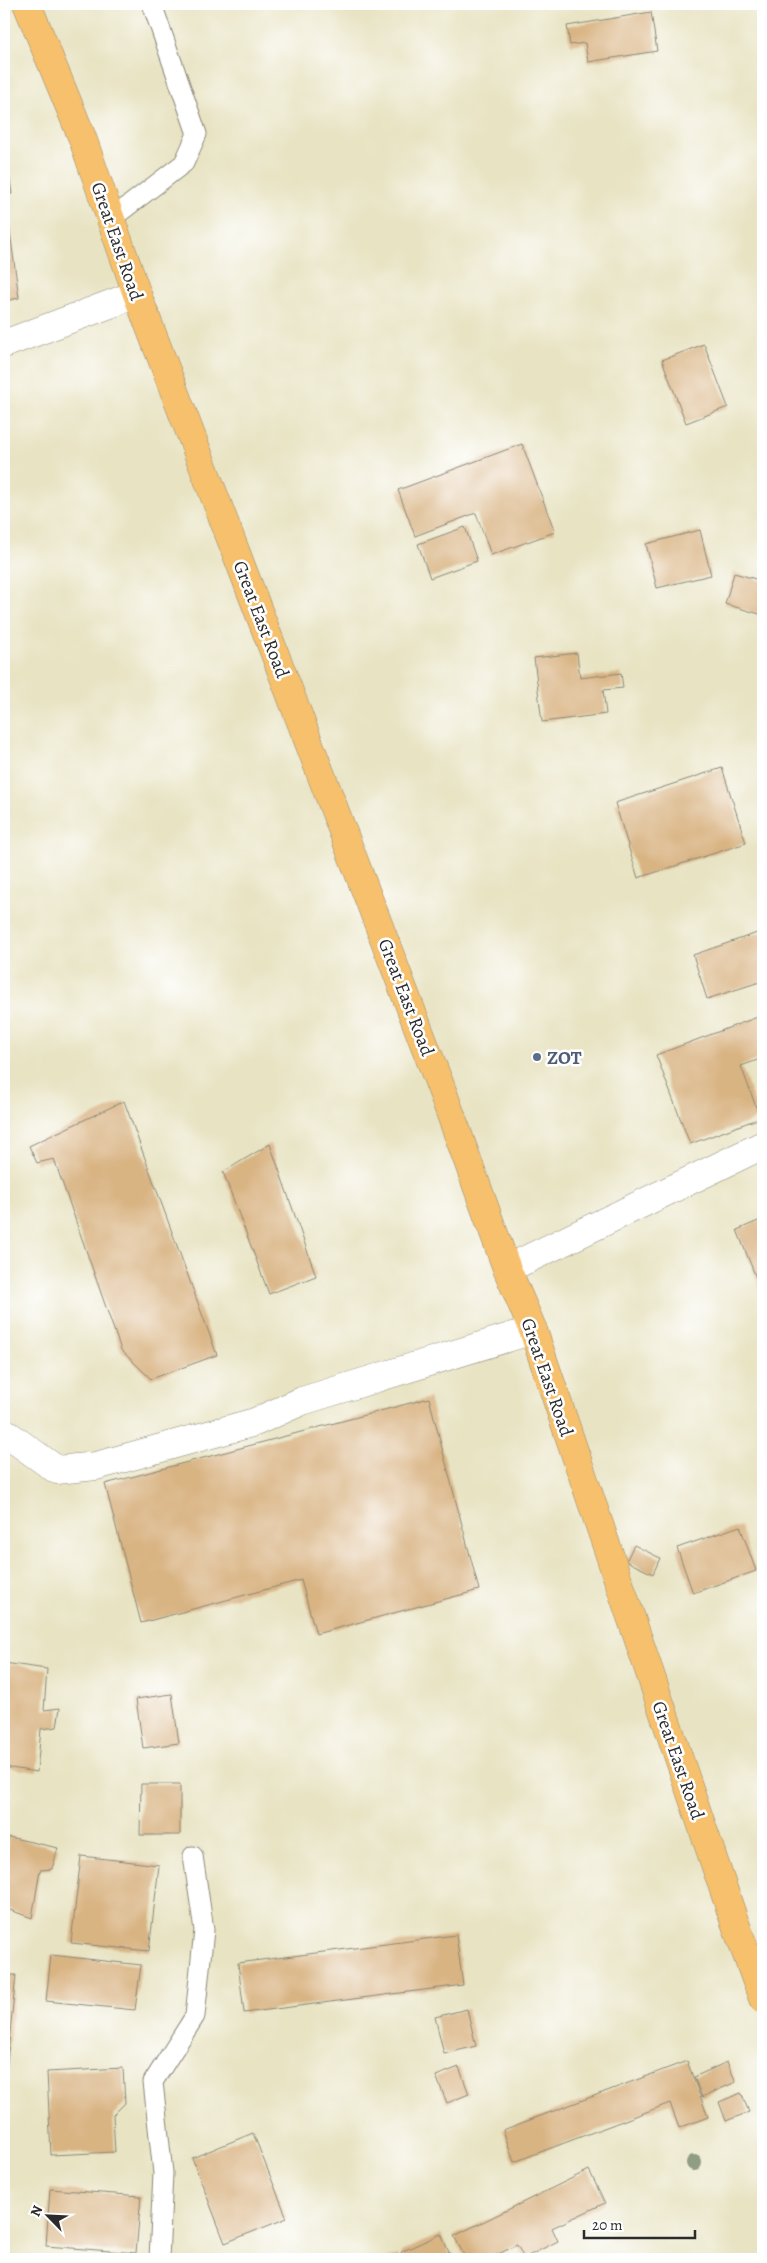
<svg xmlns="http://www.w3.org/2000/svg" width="767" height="2263" viewBox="0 0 767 2263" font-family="Alegreya,serif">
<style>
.building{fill:#d9b483}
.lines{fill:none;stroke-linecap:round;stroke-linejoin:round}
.lane-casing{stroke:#8a8776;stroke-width:21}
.street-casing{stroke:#8a8776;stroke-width:29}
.highway-casing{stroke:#8a8776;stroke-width:29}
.lane{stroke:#fff;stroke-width:19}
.street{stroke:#fff;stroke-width:28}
.highway{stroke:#f7c06c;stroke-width:28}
.tree{fill:#8f9d82}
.service-dot{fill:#5c6f8a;stroke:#fff;stroke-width:2}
.labels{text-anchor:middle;stroke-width:5;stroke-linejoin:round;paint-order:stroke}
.street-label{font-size:19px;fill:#2b2b2b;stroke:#fff}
.service-label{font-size:19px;font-weight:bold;fill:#4e5e75;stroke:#fff;text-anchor:start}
</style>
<rect width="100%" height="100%" fill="#fff"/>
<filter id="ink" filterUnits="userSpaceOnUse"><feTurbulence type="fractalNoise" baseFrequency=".02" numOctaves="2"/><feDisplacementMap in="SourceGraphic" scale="10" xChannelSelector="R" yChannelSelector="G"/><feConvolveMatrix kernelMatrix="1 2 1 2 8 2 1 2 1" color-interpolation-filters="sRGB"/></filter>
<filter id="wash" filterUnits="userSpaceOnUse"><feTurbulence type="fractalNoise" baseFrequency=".0096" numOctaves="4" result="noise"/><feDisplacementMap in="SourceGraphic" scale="20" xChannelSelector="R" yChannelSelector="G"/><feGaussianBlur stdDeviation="1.12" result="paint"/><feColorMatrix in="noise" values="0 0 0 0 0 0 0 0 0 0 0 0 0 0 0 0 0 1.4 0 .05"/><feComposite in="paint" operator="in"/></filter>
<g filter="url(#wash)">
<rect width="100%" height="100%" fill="#e8e3c2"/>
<g id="blocks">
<g class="building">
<polygon points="651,12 657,51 588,62 585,43 570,45 567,26"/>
<polygon points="4,140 12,194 5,195 19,298 4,301"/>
<polygon points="704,344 728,407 686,423 662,360"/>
<polygon points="522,444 555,532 491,555 476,513 415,536 398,490"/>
<polygon points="465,527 477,561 430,578 418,544"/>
<polygon points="700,530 711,575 657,588 646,544"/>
<polygon points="734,573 763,581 763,615 725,604"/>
<polygon points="577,653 580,678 621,673 623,688 603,690 606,714 542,722 534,658"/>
<polygon points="722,768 746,843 638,878 615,803"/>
<polygon points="763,931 763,981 707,999 693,955"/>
<polygon points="763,1015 763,1058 741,1066 760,1118 690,1144 656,1055"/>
<polygon points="124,1101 217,1355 151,1379 121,1350 54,1159 37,1163 29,1146"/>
<polygon points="270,1144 316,1276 269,1294 223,1172"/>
<polygon points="763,1219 763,1295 737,1230"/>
<polygon points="429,1398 479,1590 316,1634 301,1580 141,1623 105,1484"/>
<polygon points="740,1526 756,1571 693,1593 677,1548"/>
<polygon points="634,1545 660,1558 653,1574 626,1561"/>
<polygon points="4,1663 47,1669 44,1710 60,1708 57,1727 41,1729 37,1772 4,1767"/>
<polygon points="172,1694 179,1743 143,1748 136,1699"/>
<polygon points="141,1784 180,1784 180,1835 140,1835"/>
<polygon points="9,1837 58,1848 52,1869 40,1870 32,1918 4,1908 4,1864"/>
<polygon points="81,1856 159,1865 149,1951 71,1943"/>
<polygon points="456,1935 463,1985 244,2013 238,1963"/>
<polygon points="51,1955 141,1965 135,2010 46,2001"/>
<polygon points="4,1975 16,1975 5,2081 4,2081"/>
<polygon points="467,2009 476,2046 444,2054 435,2017"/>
<polygon points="687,2061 708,2117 679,2128 670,2103 514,2162 503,2130"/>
<polygon points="727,2062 736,2082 702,2097 694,2077"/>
<polygon points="459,2067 469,2094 447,2103 436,2076"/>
<polygon points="123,2068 125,2103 113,2115 115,2152 51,2155 47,2072"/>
<polygon points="741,2093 749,2112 726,2121 719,2102"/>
<polygon points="253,2133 287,2218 225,2243 192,2158"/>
<polygon points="589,2170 605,2203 552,2228 558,2241 524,2258 517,2245 488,2259 466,2259 454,2236"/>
<polygon points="50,2189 141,2196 136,2253 46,2246"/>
<polygon points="441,2234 452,2259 404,2259 401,2252"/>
<polygon points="398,2255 399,2259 387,2259"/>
</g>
</g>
</g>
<g filter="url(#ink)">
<use href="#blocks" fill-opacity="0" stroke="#8a8776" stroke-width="1"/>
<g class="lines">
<defs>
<g id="lane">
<polyline points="111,219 184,163 197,134 152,4"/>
<polyline points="159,2259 163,2173 153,2082 195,2016 204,1930 193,1856"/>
</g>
<g id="street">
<polyline points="4,344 137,294"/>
<polyline points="507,1269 763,1145"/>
<polyline points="4,1432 57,1470 96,1466 255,1422 302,1401 533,1330"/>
</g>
<polyline id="highway" points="27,4 82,137 137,294 443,1093 507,1269 533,1330 734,1920 763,1999"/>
</defs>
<use href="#lane" class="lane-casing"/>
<use href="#street" class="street-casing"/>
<use href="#highway" class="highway-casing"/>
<use href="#lane" class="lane"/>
<use href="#street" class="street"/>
<use href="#highway" class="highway"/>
</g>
<circle class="tree" cx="694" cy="2163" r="8"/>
</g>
<circle class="service-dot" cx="537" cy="1057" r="5"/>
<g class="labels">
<g class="street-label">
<text transform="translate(118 241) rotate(71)" y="7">Great East Road</text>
<text transform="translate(262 619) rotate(69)" y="7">Great East Road</text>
<text transform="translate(407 997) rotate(69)" y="7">Great East Road</text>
<text transform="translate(548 1377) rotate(71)" y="7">Great East Road</text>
<text transform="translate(679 1760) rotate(71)" y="7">Great East Road</text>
</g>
<g class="service-label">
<text x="547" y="1064">ZOT</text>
</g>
</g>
<rect width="767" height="2263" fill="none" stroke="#fff" stroke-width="20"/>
<g transform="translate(48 2216) rotate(294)" stroke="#ffffff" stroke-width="4" paint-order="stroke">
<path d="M0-4L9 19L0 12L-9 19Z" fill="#2b2b2b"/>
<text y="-8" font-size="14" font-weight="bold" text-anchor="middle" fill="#2b2b2b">N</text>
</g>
<path d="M584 2230v8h111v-8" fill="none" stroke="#2b2b2b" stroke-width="2.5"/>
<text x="592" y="2230" font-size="15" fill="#2b2b2b" stroke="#ffffff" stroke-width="4" paint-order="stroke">20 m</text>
</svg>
